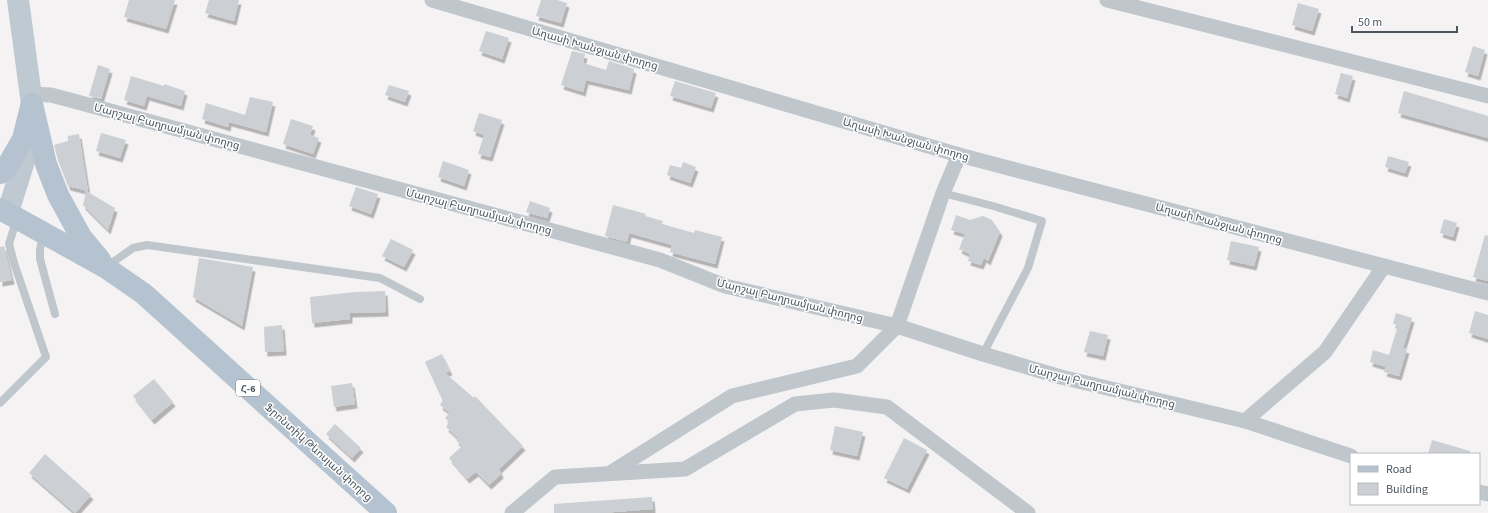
<svg xmlns="http://www.w3.org/2000/svg" width="1488" height="513" viewBox="0 0 1488 513" font-family="'Source Sans 3','Noto Sans Armenian',sans-serif">
<style>
.building{fill:#cccfd4;filter:url(#shadow)}
.lines{fill:none;stroke-linecap:round;stroke-linejoin:round}
.lane{stroke:#bfc7cd;stroke-width:8}
.street{stroke:#bfc7cd;stroke-width:15}
.secondary{stroke:#bfc9d2;stroke-width:22}
.primary{stroke:#b4c3cf;stroke-width:22}
.labels{text-anchor:middle;stroke-width:3;stroke-linejoin:round;paint-order:stroke}
.shield{fill:#fff;stroke:#81898f;stroke-width:1}
.shield-label{font-size:10px;font-weight:bold;fill:#4b565f}
.street-label{font-size:11px;fill:#4b565f;stroke:#fff}
</style>
<defs>
<filter id="shadow"><feDropShadow dx="2.5" dy="4.5" stdDeviation="0" flood-color="#0004"/></filter>
</defs>
<rect width="100%" height="100%" fill="#f4f2f2"/>
<g class="building">
<polygon points="129,0 175,0 166,29 124,17"/>
<polygon points="209,0 239,0 234,21 205,13"/>
<polygon points="541,0 557,0 567,3 561,23 536,16"/>
<polygon points="1298,3 1319,9 1312,31 1292,25"/>
<polygon points="486,31 509,38 502,59 479,51"/>
<polygon points="1473,46 1485,50 1478,76 1465,72"/>
<polygon points="572,51 585,54 583,63 606,70 609,61 634,69 629,90 586,80 583,92 561,85"/>
<polygon points="98,65 110,69 101,99 89,96"/>
<polygon points="1341,73 1353,76 1347,98 1335,94"/>
<polygon points="131,76 164,86 164,84 185,91 181,106 147,96 144,106 124,100"/>
<polygon points="675,81 716,93 711,108 670,96"/>
<polygon points="389,85 409,91 405,102 385,95"/>
<polygon points="1404,91 1488,116 1488,138 1398,113"/>
<polygon points="250,97 273,102 266,132 229,122 228,127 202,119 206,103 245,115"/>
<polygon points="479,113 502,120 490,157 478,154 484,135 473,131"/>
<polygon points="291,119 313,126 310,135 319,138 313,154 283,144"/>
<polygon points="101,133 126,140 120,158 96,151"/>
<polygon points="79,134 86,179 88,191 68,186 58,160 54,145 68,141 68,136"/>
<polygon points="1388,156 1409,162 1405,173 1385,167"/>
<polygon points="443,161 469,170 464,186 438,177"/>
<polygon points="683,162 696,167 690,183 667,175 670,165 681,168"/>
<polygon points="356,187 378,194 371,214 349,206"/>
<polygon points="86,191 115,208 108,230 83,205"/>
<polygon points="530,201 550,208 547,218 526,212"/>
<polygon points="613,205 646,214 645,216 663,221 662,224 694,233 695,230 722,237 715,264 670,252 672,245 629,233 627,242 605,236"/>
<polygon points="956,215 970,220 983,216 992,220 1000,232 988,261 984,258 981,265 968,261 970,254 959,249 965,234 951,230"/>
<polygon points="1444,219 1457,223 1453,237 1440,233"/>
<polygon points="1485,235 1488,236 1488,281 1473,277"/>
<polygon points="391,239 413,250 404,267 382,256"/>
<polygon points="1231,241 1259,247 1254,266 1227,260"/>
<polygon points="4,246 12,280 0,282 0,247"/>
<polygon points="199,258 253,267 242,326 193,297"/>
<polygon points="385,291 386,312 350,313 350,319 312,323 310,297 355,292"/>
<polygon points="1475,311 1488,315 1488,339 1469,333"/>
<polygon points="1396,313 1412,318 1403,348 1407,349 1399,376 1384,372 1386,367 1370,362 1373,350 1389,355 1398,325 1393,324"/>
<polygon points="282,325 284,351 265,352 264,327"/>
<polygon points="1090,331 1108,335 1103,356 1084,352"/>
<polygon points="442,354 450,371 445,373 474,398 475,396 523,446 499,469 501,474 489,485 476,472 467,479 449,458 462,446 456,440 458,438 446,427 449,422 445,418 450,413 440,405 444,398 440,395 425,362"/>
<polygon points="154,379 173,402 152,420 133,396"/>
<polygon points="352,383 355,404 334,407 331,386"/>
<polygon points="335,424 361,448 352,458 326,434"/>
<polygon points="835,426 863,432 857,456 830,450"/>
<polygon points="904,438 927,450 907,489 884,478"/>
<polygon points="1432,440 1470,451 1470,454 1428,454"/>
<polygon points="45,454 91,495 75,513 29,473"/>
<polygon points="652,497 653,509 601,513 554,513 554,504"/>
</g>
<g class="lines">
<g class="lane">
<polyline points="943,193 993,206 1042,221 1028,268 983,354"/>
<polyline points="44,234 40,249 40,259 55,314"/>
<polyline points="106,267 133,248 147,245 380,278 420,299"/>
<polyline points="0,403 46,357 14,263 9,244 17,218"/>
</g>
<g class="street">
<polyline points="432,0 959,155 1384,266"/>
<polyline points="1107,0 1488,96"/>
<polyline points="31,94 51,95 70,100 660,260 725,286 897,326 983,354 1061,377 1245,421 1325,352 1384,266 1488,293"/>
<polyline points="1245,421 1351,456"/>
<polyline points="610,473 732,396 857,366 897,326 943,193 959,155"/>
<polyline points="1479,492 1488,494"/>
<polyline points="512,513 555,477 685,469 795,404 834,400 887,407 1028,513"/>
</g>
<polyline class="secondary" points="8,212 25,158 31,131 32,104 18,0"/>
<g class="primary">
<polyline points="32,104 46,164 58,195 81,237 100,260"/>
<polyline points="0,173 5,170 23,139 31,107"/>
<polyline points="0,209 105,267 144,294 386,513"/>
</g>
</g>
<g class="labels">
<rect class="shield" x="236" y="380" width="24" height="16" rx="3"/>
<g class="shield-label">
<text x="248" y="392">Հ-6</text>
</g>
<g class="street-label">
<text transform="translate(595 48) rotate(16)" y="4">Աղասի Խանջյան փողոց</text>
<text transform="translate(167 126) rotate(15)" y="4">Մարշալ Բաղրամյան փողոց</text>
<text transform="translate(906 139) rotate(16)" y="4">Աղասի Խանջյան փողոց</text>
<text transform="translate(479 211) rotate(15)" y="4">Մարշալ Բաղրամյան փողոց</text>
<text transform="translate(1219 223) rotate(15)" y="4">Աղասի Խանջյան փողոց</text>
<text transform="translate(790 300) rotate(14)" y="4">Մարշալ Բաղրամյան փողոց</text>
<text transform="translate(1102 386) rotate(14)" y="4">Մարշալ Բաղրամյան փողոց</text>
<text transform="translate(319 452) rotate(42)" y="4">Ֆրոնտիկ Թևոսյան փողոց</text>
</g>
</g>
<rect x="1350" y="453" width="130" height="52" fill="#ffffff" stroke="#b7bbbf"/>
<rect x="1358" y="466" width="20" height="6" fill="#b4c3cf" stroke="#b7bbbf"/>
<text x="1386" y="473" font-size="12" fill="#4b565f">Road</text>
<rect x="1358" y="483" width="20" height="12" fill="#cccfd4" stroke="#b7bbbf"/>
<text x="1386" y="493" font-size="12" fill="#4b565f">Building</text>
<path d="M1352 26v6h105v-6" fill="none" stroke="#4b565f" stroke-width="2"/>
<text x="1358" y="26" font-size="12" fill="#4b565f" stroke="#ffffff" stroke-width="3" paint-order="stroke">50 m</text>
</svg>
